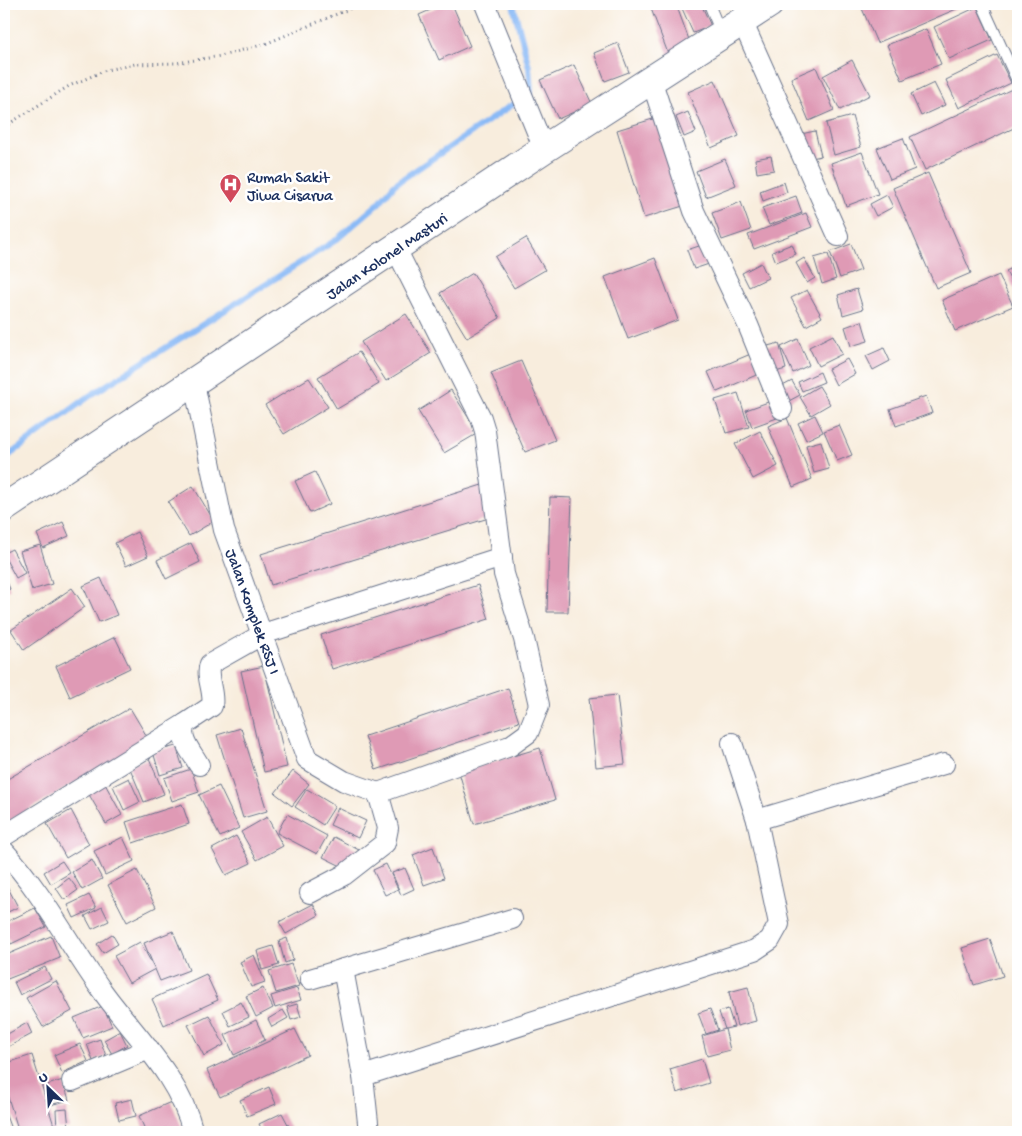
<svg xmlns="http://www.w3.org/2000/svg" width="1022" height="1136" viewBox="0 0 1022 1136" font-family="'Gochi Hand',sans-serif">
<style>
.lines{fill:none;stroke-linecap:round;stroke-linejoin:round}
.stream{stroke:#8abaf6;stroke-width:6}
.building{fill:#df9ab5}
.lane-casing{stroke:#68728a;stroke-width:12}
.street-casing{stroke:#68728a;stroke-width:22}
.primary-casing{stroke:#68728a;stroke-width:30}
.path{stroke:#68728a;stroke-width:3;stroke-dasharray:1 4;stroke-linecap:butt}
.lane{stroke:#fff;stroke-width:10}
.street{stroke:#fff;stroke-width:20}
.primary{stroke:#fff;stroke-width:28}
.labels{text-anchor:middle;stroke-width:5;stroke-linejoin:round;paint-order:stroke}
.poi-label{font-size:16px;fill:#1b2f5e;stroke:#fff;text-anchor:start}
.street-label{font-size:16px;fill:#1b2f5e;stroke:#fff}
</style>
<rect width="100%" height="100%" fill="#fff"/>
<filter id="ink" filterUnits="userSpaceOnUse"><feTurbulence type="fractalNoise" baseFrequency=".02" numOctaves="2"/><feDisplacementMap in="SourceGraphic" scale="10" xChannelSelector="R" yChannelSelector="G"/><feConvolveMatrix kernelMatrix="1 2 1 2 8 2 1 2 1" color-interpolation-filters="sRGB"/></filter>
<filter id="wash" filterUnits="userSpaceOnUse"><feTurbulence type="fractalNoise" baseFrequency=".0096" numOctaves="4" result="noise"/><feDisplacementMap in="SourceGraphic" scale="20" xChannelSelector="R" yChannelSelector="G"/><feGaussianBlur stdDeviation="1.12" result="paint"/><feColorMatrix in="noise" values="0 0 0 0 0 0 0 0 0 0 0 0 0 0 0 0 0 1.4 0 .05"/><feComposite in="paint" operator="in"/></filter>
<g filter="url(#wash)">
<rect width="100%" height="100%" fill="#f8eddd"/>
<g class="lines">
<polyline class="stream" points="4,459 91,395 336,240 379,203 395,184 531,92 529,67 513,4"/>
</g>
<g id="blocks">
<g class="building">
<polygon points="444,4 452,4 470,46 439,60 419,15"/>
<polygon points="656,4 676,4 692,48 669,56 650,6"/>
<polygon points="680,4 701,4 711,26 693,33"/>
<polygon points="860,4 968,4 877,43"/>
<polygon points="977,7 992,40 949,59 934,27"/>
<polygon points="926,29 941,64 902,80 887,45"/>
<polygon points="618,43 629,72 605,81 594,53"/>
<polygon points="997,55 1011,83 959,108 946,80"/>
<polygon points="852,60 870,95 840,110 823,76"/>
<polygon points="574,65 592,104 558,119 540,80"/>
<polygon points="816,67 834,110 809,121 791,78"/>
<polygon points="715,80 739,136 711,148 688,92"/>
<polygon points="934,83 945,105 921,116 911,94"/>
<polygon points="1012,89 1018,102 1018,126 925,170 910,137"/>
<polygon points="688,112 696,132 684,137 676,117"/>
<polygon points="852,116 861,147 834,155 826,123"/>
<polygon points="656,118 683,206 644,218 617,130"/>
<polygon points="815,131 821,156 807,159 801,134"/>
<polygon points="903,138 915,169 890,179 877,148"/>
<polygon points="862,152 878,194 846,206 831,163"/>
<polygon points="771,156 774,170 757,173 755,159"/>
<polygon points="725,159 736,185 706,197 696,171"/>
<polygon points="928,173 971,273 936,288 893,188"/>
<polygon points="784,182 787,192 763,201 760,191"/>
<polygon points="887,195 893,207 876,216 870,204"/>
<polygon points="796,196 802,213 769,225 762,208"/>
<polygon points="741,202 751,230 722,240 712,213"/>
<polygon points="806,213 812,227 754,249 748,235"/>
<polygon points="526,238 545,270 514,288 495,257"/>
<polygon points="708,243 715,262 694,269 687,250"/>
<polygon points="792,244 796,254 776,262 772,252"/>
<polygon points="851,244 861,270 840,278 830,252"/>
<polygon points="828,254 836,279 822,284 814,258"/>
<polygon points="655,258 678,320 628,339 605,277"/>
<polygon points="804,258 815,278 807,283 796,263"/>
<polygon points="761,263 768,278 749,287 742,273"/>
<polygon points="1018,265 1018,297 1006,271"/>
<polygon points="473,273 500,318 467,338 440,293"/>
<polygon points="999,275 1013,306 955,331 942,300"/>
<polygon points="857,289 863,309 843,315 838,295"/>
<polygon points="807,290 822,317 806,326 791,298"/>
<polygon points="406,314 431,353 386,381 361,342"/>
<polygon points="862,321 868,341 851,346 845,327"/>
<polygon points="833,335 842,354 818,366 809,347"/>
<polygon points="798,339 809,365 793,373 781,347"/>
<polygon points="779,343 786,369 772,373 764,347"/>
<polygon points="884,348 890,361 873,370 866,356"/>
<polygon points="359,352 379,384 337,409 318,377"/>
<polygon points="753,353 761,373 717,392 708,372"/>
<polygon points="847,359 855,374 836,385 828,369"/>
<polygon points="521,361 555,440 525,452 491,373"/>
<polygon points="820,372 824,382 802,391 798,382"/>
<polygon points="309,378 328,407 284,434 265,405"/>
<polygon points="792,381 800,395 787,402 779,388"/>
<polygon points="819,386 830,404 811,415 800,397"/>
<polygon points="451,390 478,433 444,453 418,411"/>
<polygon points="738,393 749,427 726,433 715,400"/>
<polygon points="926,396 932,413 896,426 890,409"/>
<polygon points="771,401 777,418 752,427 746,410"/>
<polygon points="815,415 823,432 806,440 798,423"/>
<polygon points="787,418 812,479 793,487 768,426"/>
<polygon points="839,425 852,455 837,461 824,431"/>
<polygon points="760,431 778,466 753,479 735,444"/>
<polygon points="821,441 829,469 814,473 806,445"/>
<polygon points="315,472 330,504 310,513 295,481"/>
<polygon points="482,485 492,517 271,585 261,554"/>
<polygon points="193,486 214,521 189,536 168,502"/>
<polygon points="550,497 572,498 568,612 547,612"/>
<polygon points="63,522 69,536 43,548 37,534"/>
<polygon points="137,532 148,556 126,566 115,543"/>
<polygon points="191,543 200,562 166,579 157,560"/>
<polygon points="40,545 52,584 32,590 20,551"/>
<polygon points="12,549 25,573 16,578 4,556 4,553"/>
<polygon points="4,575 10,589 4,592"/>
<polygon points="101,578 117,615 99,622 83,586"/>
<polygon points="478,585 489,619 332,669 321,635"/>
<polygon points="72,588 85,607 24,650 11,630"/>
<polygon points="115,637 130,668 70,697 56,666"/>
<polygon points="264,666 287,767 264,772 241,671"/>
<polygon points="508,688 519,722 376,770 365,736"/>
<polygon points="617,695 625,764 596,767 589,698"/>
<polygon points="130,708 149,740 6,823 4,781"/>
<polygon points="241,728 267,811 243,818 217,735"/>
<polygon points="176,746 183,768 160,775 153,752"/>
<polygon points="540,748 555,800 474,824 459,772"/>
<polygon points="149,758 164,794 144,802 129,766"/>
<polygon points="191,769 199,792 172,801 164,778"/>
<polygon points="293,771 309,784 292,806 275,793"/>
<polygon points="129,778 140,802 124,810 113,786"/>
<polygon points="104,782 122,815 106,824 87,791"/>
<polygon points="219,786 239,828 220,837 199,795"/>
<polygon points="307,789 335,806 323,825 295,807"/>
<polygon points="182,804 189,824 133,843 126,822"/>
<polygon points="338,808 366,821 358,838 330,825"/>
<polygon points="71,810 89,844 66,858 47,824"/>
<polygon points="287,814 327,836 317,854 277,833"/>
<polygon points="267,817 283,846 257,860 241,832"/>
<polygon points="236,836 251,863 226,875 212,849"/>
<polygon points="123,837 134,861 105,875 94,851"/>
<polygon points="334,837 359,850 349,870 323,857"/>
<polygon points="433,847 444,878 424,885 413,855"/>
<polygon points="92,860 102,879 82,890 72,872"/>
<polygon points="62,861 70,873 51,884 44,872"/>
<polygon points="386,864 398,889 385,895 373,870"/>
<polygon points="405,868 414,889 401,895 392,873"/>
<polygon points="137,870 156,907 127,922 108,885"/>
<polygon points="69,878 78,890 64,900 56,888"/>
<polygon points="7,886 18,907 4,914 4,887"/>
<polygon points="89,895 96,908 74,918 68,905"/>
<polygon points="313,904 319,915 286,934 279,922"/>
<polygon points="102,907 109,921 92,929 85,916"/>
<polygon points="35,908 46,927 11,944 4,930 4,923"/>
<polygon points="173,931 189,970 160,981 144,943"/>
<polygon points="112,934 118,944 103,953 97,944"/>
<polygon points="51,936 60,958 5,980 4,956"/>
<polygon points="287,938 293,960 285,963 279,941"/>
<polygon points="990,939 1003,976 974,985 962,948"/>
<polygon points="140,942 155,969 129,983 114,956"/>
<polygon points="273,946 279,965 262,970 257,951"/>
<polygon points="254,955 265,982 251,987 240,962"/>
<polygon points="291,964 299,986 276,993 269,971"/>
<polygon points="45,967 51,979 20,995 14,982"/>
<polygon points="206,974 218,1000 164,1025 152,999"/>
<polygon points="56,981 72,1011 43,1027 26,998"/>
<polygon points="748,987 756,1021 737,1026 729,992"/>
<polygon points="263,988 273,1008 256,1017 246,996"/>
<polygon points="297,988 301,1000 275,1008 271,996"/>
<polygon points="241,1002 249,1017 230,1026 223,1011"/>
<polygon points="297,1004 301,1017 291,1020 287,1007"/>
<polygon points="103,1006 112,1026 83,1038 74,1018"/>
<polygon points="710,1009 718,1030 706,1034 698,1013"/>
<polygon points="728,1009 734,1027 725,1029 730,1050 707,1056 702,1036 725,1029 719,1012"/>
<polygon points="283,1010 288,1018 272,1027 268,1019"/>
<polygon points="209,1015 224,1045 204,1056 188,1025"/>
<polygon points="256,1020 265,1040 234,1055 225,1035"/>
<polygon points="27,1023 32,1034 6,1048 4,1036"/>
<polygon points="295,1029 308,1055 220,1097 207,1070"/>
<polygon points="120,1031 127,1045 112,1054 104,1040"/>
<polygon points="100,1039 106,1056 93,1061 87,1044"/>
<polygon points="80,1044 88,1061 62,1073 54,1055"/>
<polygon points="32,1055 56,1132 19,1132 4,1085 4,1064"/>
<polygon points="702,1059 709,1083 677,1093 670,1069"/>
<polygon points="63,1080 69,1100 50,1105 44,1086"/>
<polygon points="269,1087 276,1104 247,1116 240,1100"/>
<polygon points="132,1099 136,1116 119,1120 115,1103"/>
<polygon points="171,1102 184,1132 146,1132 139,1116"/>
<polygon points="67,1109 69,1128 57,1129 56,1110"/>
<polygon points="4,1110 12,1132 4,1132"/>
<polygon points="282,1113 292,1132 263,1132 259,1124"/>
</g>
</g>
</g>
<g filter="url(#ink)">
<use href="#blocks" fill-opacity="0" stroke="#68728a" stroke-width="1"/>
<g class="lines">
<defs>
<g id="lane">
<polyline points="709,4 721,33"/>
<polyline points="982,4 1018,83"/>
</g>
<g id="street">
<polyline points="485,4 544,149"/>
<polyline points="742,21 838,236"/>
<polyline points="651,79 694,211 748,325 782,409"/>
<polyline points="194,383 224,530 307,759 344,781 378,793"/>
<path d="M 199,765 C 192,752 178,738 185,724 L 212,706 C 215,692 205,677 210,664 L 263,634 L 502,557"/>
<polyline points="378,793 510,746 528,733 539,705 524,639 504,574 485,431 481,418 396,249"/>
<polyline points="757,820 944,764"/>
<polyline points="4,836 185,724"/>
<path d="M 4,851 C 43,893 69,945 103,992 C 136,1037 179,1076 193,1132"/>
<polyline points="310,893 344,875 385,843 388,828 378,793"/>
<polyline points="343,969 363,1076"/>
<polyline points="310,979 512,919"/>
<polyline points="72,1081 149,1049"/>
<polyline points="369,1132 363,1076 755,950 770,940 779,924 757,820 732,743"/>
</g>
<polyline id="primary" points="4,508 544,149 769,4"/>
</defs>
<use href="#lane" class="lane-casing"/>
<use href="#street" class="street-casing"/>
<use href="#primary" class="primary-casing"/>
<polyline class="path" points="4,127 69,86 106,70 135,64 176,63 221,56 265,44 361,4"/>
<use href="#lane" class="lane"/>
<use href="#street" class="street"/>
<use href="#primary" class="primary"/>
</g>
</g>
<defs>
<symbol id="hospital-pin" viewBox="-11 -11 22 30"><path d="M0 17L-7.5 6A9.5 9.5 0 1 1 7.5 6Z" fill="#d1495b" stroke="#fff"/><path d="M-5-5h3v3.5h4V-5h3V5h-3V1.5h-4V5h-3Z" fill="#fff"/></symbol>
</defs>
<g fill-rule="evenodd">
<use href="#hospital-pin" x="218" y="172" width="25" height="34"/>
</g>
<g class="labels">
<g class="poi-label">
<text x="247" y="182">Rumah Sakit<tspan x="247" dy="18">Jiwa Cisarua</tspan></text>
</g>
<g class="street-label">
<text transform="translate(386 255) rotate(-34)" y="6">Jalan Kolonel Masturi</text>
<text transform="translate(254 611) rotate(70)" y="6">Jalan Komplek RSJ I</text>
</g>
</g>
<rect width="1022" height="1136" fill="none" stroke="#fff" stroke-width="20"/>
<g transform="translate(48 1088) rotate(335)" stroke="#ffffff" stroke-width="4" paint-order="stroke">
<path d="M0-4L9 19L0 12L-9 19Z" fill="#1b2f5e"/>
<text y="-8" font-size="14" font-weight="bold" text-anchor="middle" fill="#1b2f5e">U</text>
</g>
</svg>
